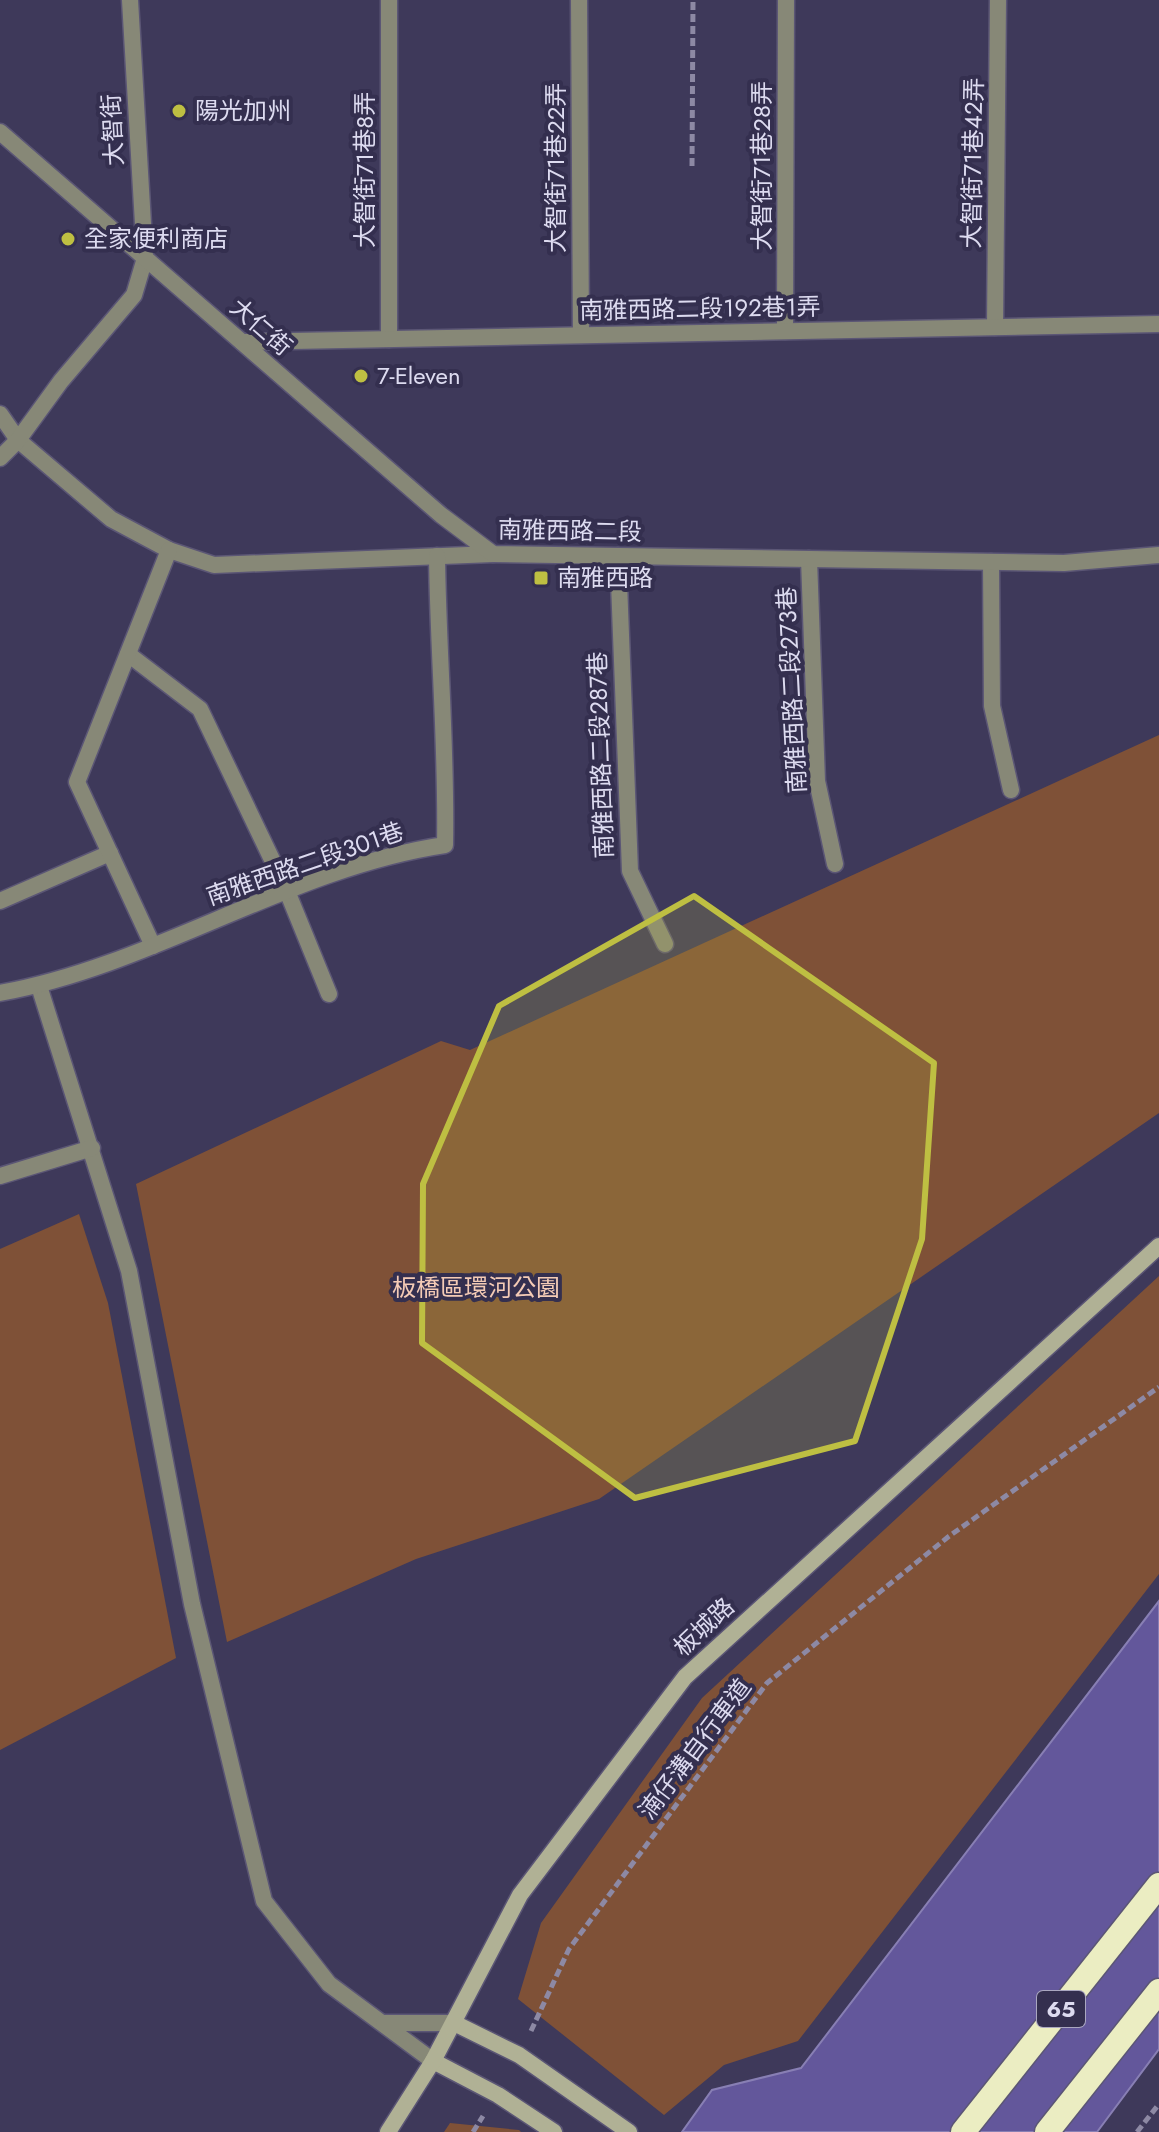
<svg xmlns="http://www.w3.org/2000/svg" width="1159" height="2132" viewBox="0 0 1159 2132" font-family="Jost,'Noto Sans TC',sans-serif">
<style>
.green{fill:#7f5137}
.water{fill:#63579b;stroke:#887fb4;stroke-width:2}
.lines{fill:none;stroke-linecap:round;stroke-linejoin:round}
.lane-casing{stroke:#5b5675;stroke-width:19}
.street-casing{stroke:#5b5675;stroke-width:19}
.secondary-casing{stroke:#5b5675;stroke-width:19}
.highway-casing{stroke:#5b5675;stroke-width:27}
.path{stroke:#8d89a4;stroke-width:5;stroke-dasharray:8 4;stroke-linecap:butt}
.lane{stroke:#878877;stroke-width:16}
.street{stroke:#878877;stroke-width:16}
.secondary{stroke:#b0b195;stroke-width:16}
.highway{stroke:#ebedc2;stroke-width:24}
.marked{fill:#bebf42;fill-opacity:0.2;stroke:#bebf42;stroke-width:6;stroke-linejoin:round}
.poi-dot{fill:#bebf42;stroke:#342f4f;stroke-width:3}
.labels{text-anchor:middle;stroke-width:8;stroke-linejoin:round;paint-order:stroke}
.shield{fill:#342f4f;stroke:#aaa7c0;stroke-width:2}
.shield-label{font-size:22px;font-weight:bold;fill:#dddbf0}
.poi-label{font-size:24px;fill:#dddbf0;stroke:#342f4f;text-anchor:start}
.street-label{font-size:24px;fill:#dddbf0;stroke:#342f4f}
.park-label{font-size:24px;fill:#f4cbb6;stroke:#342f4f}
</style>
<rect width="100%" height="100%" fill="#3e395a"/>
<g class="green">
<polygon points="1159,735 1159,1113 599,1499 416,1559 227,1642 136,1184 441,1041 470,1050"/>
<polygon points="79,1214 108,1303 176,1658 0,1750 0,1249"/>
<polygon points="1159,1276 1159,1574 798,2041 724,2065 664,2115 518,1999 541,1923 702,1698"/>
<polygon points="450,2123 519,2130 521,2132 444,2132"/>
</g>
<polygon class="water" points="1159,1601 1159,2049 1097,2132 682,2132 712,2090 801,2068"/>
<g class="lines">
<defs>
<g id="lane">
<polyline points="389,0 389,339"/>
<polyline points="579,0 581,335"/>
<polyline points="995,327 998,0"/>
<polyline points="785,331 786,0"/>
<polyline points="242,342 1159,324"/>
<polyline points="0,414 18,440 111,519 169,550 214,565 493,554"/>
<polyline points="0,458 18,440 61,381 134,295 145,258"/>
<polyline points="618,556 630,871 665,944"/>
<polyline points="809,559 817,781 835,864"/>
<polyline points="991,562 992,706 1011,790"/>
<polyline points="128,654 200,709 287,891 329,994"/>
<polyline points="0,901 110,853"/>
<polyline points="153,946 77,782 169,550"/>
<polyline points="39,986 129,1271 192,1604 264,1901 329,1984 433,2061"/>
<path d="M 0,993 C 155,965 290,868 445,845 C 447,748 438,652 437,556"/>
<polyline points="0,1176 92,1148"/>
<polyline points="384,2023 454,2023"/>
</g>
<g id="street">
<polyline points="130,0 145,258"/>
<polyline points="0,132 441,515 493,554 1064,563 1159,555"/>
</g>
<g id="secondary">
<polyline points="454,2023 519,2055 629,2132"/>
<polyline points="433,2061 498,2095 554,2132"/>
<polyline points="388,2132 433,2061 520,1895 685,1677 1159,1246"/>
</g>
<g id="highway">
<polyline points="963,2132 1159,1885"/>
<polyline points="1047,2132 1159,1991"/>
</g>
</defs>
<use href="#lane" class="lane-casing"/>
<use href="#street" class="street-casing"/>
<use href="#secondary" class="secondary-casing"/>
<use href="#highway" class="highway-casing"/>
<g class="path">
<polyline points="692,166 693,0"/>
<polyline points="531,2031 569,1949 767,1683 948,1537 1159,1387"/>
<polyline points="473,2132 483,2116"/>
<polyline points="1137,2132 1159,2104"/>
</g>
<use href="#lane" class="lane"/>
<use href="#street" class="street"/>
<use href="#secondary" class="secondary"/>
<use href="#highway" class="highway"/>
</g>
<path class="marked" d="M 694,896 L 934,1063 L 922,1239 L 855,1441 L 635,1498 L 422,1343 L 423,1184 L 499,1006 Z"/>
<g class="poi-dot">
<circle cx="179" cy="111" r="8"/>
<circle cx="68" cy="239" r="8"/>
<circle cx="361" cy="376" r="8"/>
<rect x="533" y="570" width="16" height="16" rx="4"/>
</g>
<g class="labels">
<rect class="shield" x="1037" y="1991" width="48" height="36" rx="6"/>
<g class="shield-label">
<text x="1061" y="2017">65</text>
</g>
<g class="poi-label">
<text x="195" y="119">陽光加州</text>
<text x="84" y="247">全家便利商店</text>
<text x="377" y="384">7-Eleven</text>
<text x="557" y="586">南雅西路</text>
</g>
<g class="street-label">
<text transform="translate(113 130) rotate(-93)" y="8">大智街</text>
<text transform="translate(973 163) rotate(-89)" y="8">大智街71巷42弄</text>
<text transform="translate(762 166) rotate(-90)" y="8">大智街71巷28弄</text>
<text transform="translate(556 168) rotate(-90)" y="8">大智街71巷22弄</text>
<text transform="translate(365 170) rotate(-90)" y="8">大智街71巷8弄</text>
<text transform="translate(700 309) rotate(-1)" y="8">南雅西路二段192巷1弄</text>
<text transform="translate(261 327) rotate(41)" y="8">大仁街</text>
<text transform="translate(570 531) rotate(1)" y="8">南雅西路二段</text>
<text transform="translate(792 690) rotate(-93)" y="8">南雅西路二段273巷</text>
<text transform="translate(601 755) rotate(-92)" y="8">南雅西路二段287巷</text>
<text transform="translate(305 864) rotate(-19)" y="8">南雅西路二段301巷</text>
<text transform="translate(704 1627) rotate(-43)" y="8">板城路</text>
<text transform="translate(695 1749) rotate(-53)" y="8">湳仔溝自行車道</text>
</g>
<g class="park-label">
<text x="476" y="1296">板橋區環河公園</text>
</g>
</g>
</svg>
